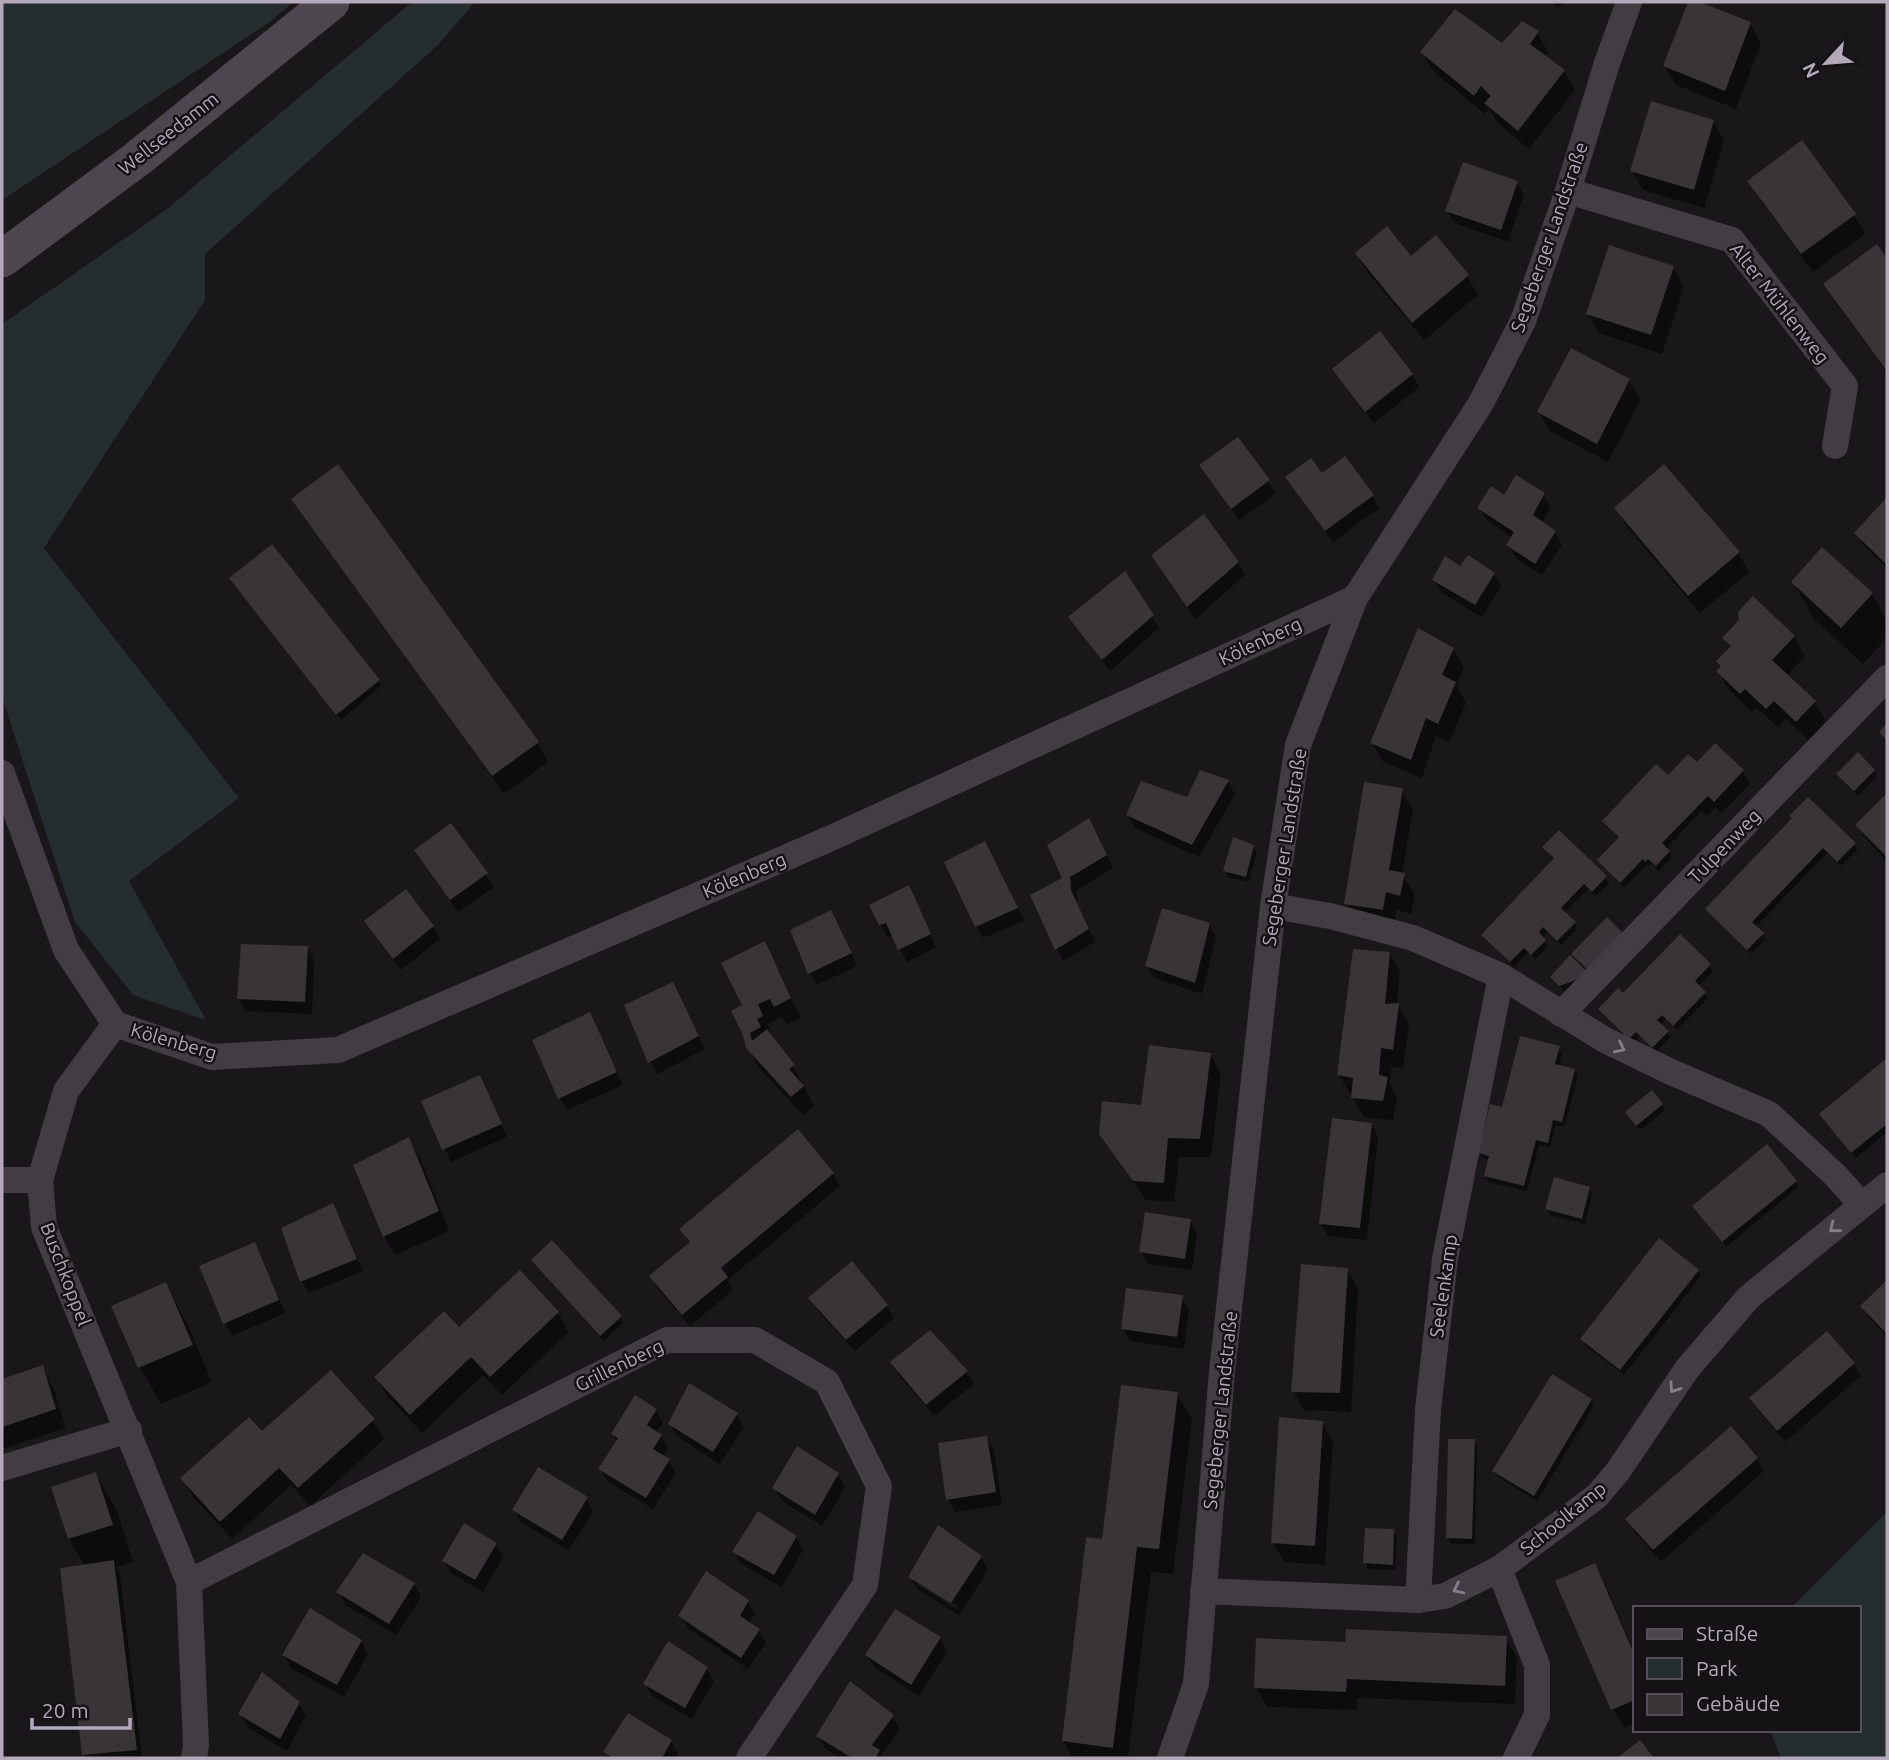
<svg xmlns="http://www.w3.org/2000/svg" width="1889" height="1760" viewBox="0 0 1889 1760" font-family="Ubuntu,sans-serif">
<style>
.green{fill:#252d2e}
.shadow{fill:#0007;fill-rule:evenodd}
.building{fill:#383438}
.lines{fill:none;stroke-linecap:round;stroke-linejoin:round}
.minor{stroke:#423d43;stroke-width:26}
.secondary{stroke:#4c464e;stroke-width:37}
.oneway{stroke:#867e8a}
.labels{text-anchor:middle;stroke-width:5;stroke-linejoin:round;paint-order:stroke}
.street-label{font-size:19px;fill:#b4a9b9;stroke:#141214}
</style>
<rect width="100%" height="100%" fill="#191719"/>
<g class="green">
<polygon points="2,2 293,2 270,22 2,200"/>
<polygon points="412,2 475,2 438,45 205,254 205,300 44,548 239,798 129,881 206,1020 133,995 75,922 2,697 2,324 167,209"/>
<polygon points="1887,1512 1887,1758 1781,1758 1770,1730 1859,1730 1859,1608 1791,1608"/>
</g>
<g class="shadow">
<polygon points="1553,2 1565,2 1557,8"/>
<polygon points="1690,2 1750,24 1761,43 1736,109 1676,85 1665,66"/>
<polygon points="1537,32 1548,52 1544,57 1564,71 1575,90 1529,149 1497,122 1489,108 1485,114 1433,71 1422,52 1503,46"/>
<polygon points="1713,121 1724,141 1704,208 1643,190 1632,171"/>
<polygon points="1749,181 1854,215 1865,234 1813,272 1760,200"/>
<polygon points="1517,183 1524,195 1508,242 1455,223 1447,211"/>
<polygon points="1877,246 1887,261 1887,372 1836,303 1825,284"/>
<polygon points="1357,254 1411,258 1467,276 1478,295 1424,340 1368,273"/>
<polygon points="1673,268 1684,287 1662,354 1599,333 1588,314"/>
<polygon points="1334,370 1412,375 1419,387 1374,423"/>
<polygon points="1629,381 1640,400 1608,462 1550,431 1539,412"/>
<polygon points="1237,439 1276,493 1239,520 1201,466"/>
<polygon points="1322,475 1372,496 1379,508 1333,542 1287,478"/>
<polygon points="1543,494 1551,507 1542,523 1555,532 1562,545 1542,575 1516,558 1508,545 1513,538 1487,520 1479,508 1505,498"/>
<polygon points="1887,500 1887,568 1863,545 1856,533"/>
<polygon points="1616,508 1738,553 1749,572 1700,613 1627,527"/>
<polygon points="1238,562 1245,575 1195,619 1161,568"/>
<polygon points="1461,569 1494,574 1501,587 1482,617 1442,593 1434,580"/>
<polygon points="1793,582 1872,594 1887,621 1887,637 1863,664 1814,619"/>
<polygon points="235,584 378,681 381,686 341,720"/>
<polygon points="1152,616 1159,628 1110,671 1071,617"/>
<polygon points="1741,620 1794,637 1805,656 1786,676 1815,702 1826,721 1808,740 1786,719 1778,727 1756,707 1752,712 1729,690 1718,671 1722,667 1718,662 1731,649 1725,638"/>
<polygon points="401,649 537,743 548,762 504,794"/>
<polygon points="1453,649 1464,668 1456,686 1466,703 1449,742 1436,736 1422,778 1383,762 1372,743"/>
<polygon points="1697,765 1742,771 1750,784 1722,813 1715,807 1707,816 1701,811 1666,849 1672,857 1659,871 1652,864 1649,866 1647,864 1624,888 1599,861 1619,838 1604,821 1674,783"/>
<polygon points="1874,771 1877,776 1858,796 1838,774"/>
<polygon points="1228,782 1235,794 1199,857 1135,828 1128,815 1187,799"/>
<polygon points="1401,790 1413,809 1402,875 1415,894 1411,914 1397,910 1393,928 1357,922 1346,903"/>
<polygon points="1887,796 1887,861 1865,838 1857,826"/>
<polygon points="1793,820 1854,844 1858,849 1841,866 1827,853 1756,927 1766,939 1751,954 1707,909"/>
<polygon points="451,825 494,887 458,912 416,851"/>
<polygon points="1095,833 1113,868 1077,890 1077,904 1095,942 1063,961 1032,896 1064,879"/>
<polygon points="1253,847 1257,852 1249,882 1228,877 1225,871"/>
<polygon points="1544,848 1605,877 1609,883 1596,896 1588,889 1564,913 1578,928 1561,945 1547,932 1542,937 1548,946 1535,960 1528,952 1514,967 1483,935 1555,860"/>
<polygon points="992,856 1024,921 983,938 976,926"/>
<polygon points="908,887 936,947 907,962 893,935 888,937 880,924"/>
<polygon points="838,924 857,966 817,985 810,973"/>
<polygon points="1209,925 1216,937 1202,994 1154,978 1147,966"/>
<polygon points="433,927 440,939 401,970 374,934"/>
<polygon points="307,947 314,960 312,1014 246,1011 239,998"/>
<polygon points="1389,953 1400,972 1397,1004 1409,1024 1403,1068 1391,1067 1390,1084 1397,1098 1393,1120 1364,1117 1353,1098 1353,1095 1350,1094 1339,1075"/>
<polygon points="1573,955 1593,975 1584,967 1590,979 1585,983 1564,991 1552,977 1579,965"/>
<polygon points="775,963 801,1018 786,1025 782,1017 767,1024 773,1036 770,1037 793,1066 814,1106 803,1115 759,1068 748,1048 744,1006"/>
<polygon points="1710,965 1713,971 1698,986 1708,998 1677,1030 1666,1019 1660,1025 1670,1037 1656,1052 1640,1036 1633,1044 1600,1009"/>
<polygon points="679,997 705,1049 657,1074 650,1062"/>
<polygon points="590,1014 623,1085 567,1110 560,1098"/>
<polygon points="1559,1048 1562,1053 1559,1067 1574,1071 1578,1076 1564,1127 1556,1125 1550,1148 1539,1145 1527,1191 1489,1182 1486,1176 1490,1160 1483,1158 1479,1153 1503,1108"/>
<polygon points="1210,1054 1221,1074 1211,1157 1179,1157 1174,1202 1146,1200 1101,1134 1143,1107"/>
<polygon points="1887,1060 1887,1132 1856,1158 1821,1115"/>
<polygon points="480,1077 507,1137 451,1162 424,1102"/>
<polygon points="1662,1105 1665,1110 1640,1130 1630,1118"/>
<polygon points="1371,1124 1378,1137 1367,1240 1328,1236 1320,1223"/>
<polygon points="409,1139 420,1158 449,1231 395,1255 384,1236"/>
<polygon points="833,1174 840,1186 728,1280 733,1290 690,1326 658,1289 651,1276 690,1244 681,1229"/>
<polygon points="1795,1182 1798,1187 1726,1247 1698,1212"/>
<polygon points="1589,1189 1592,1194 1585,1224 1550,1215 1547,1209"/>
<polygon points="339,1218 363,1271 309,1293 302,1281"/>
<polygon points="1190,1220 1197,1233 1192,1270 1148,1264 1141,1251"/>
<polygon points="261,1257 285,1313 232,1336 225,1323"/>
<polygon points="536,1266 620,1317 623,1323 604,1341"/>
<polygon points="1347,1270 1358,1289 1351,1412 1304,1410 1293,1391"/>
<polygon points="1698,1271 1701,1276 1624,1375 1585,1345 1582,1339"/>
<polygon points="1887,1283 1887,1337 1870,1319 1862,1306"/>
<polygon points="165,1284 186,1321 212,1382 161,1404 140,1367 114,1306"/>
<polygon points="1181,1297 1189,1310 1184,1349 1130,1341 1123,1329"/>
<polygon points="811,1299 887,1306 894,1318 855,1351 818,1311"/>
<polygon points="558,1313 569,1332 502,1395 483,1375 422,1433 387,1396 376,1377 459,1330"/>
<polygon points="892,1362 966,1372 974,1384 934,1416 899,1375"/>
<polygon points="1854,1364 1861,1376 1785,1442 1759,1411 1752,1399"/>
<polygon points="42,1368 53,1387 66,1428 2,1449 2,1381"/>
<polygon points="1177,1394 1192,1419 1173,1574 1151,1572 1128,1758 1073,1758 1063,1741 1104,1541"/>
<polygon points="1591,1400 1594,1405 1537,1501 1498,1477 1494,1471"/>
<polygon points="656,1410 663,1423 656,1433 661,1436 668,1448 662,1457 668,1461 676,1473 653,1509 607,1481 600,1469 617,1442 613,1434"/>
<polygon points="736,1414 744,1427 720,1464 677,1436 670,1424"/>
<polygon points="373,1420 384,1439 310,1506 291,1485 232,1539 194,1498 183,1479 262,1434"/>
<polygon points="1322,1422 1333,1441 1325,1565 1284,1562 1273,1543"/>
<polygon points="1731,1429 1757,1459 1764,1471 1661,1562 1635,1532 1627,1520"/>
<polygon points="986,1437 994,1450 1002,1505 955,1512 948,1499"/>
<polygon points="1474,1441 1477,1447 1475,1544 1451,1544 1448,1538"/>
<polygon points="96,1474 117,1511 133,1562 116,1567 120,1575 142,1758 86,1758 84,1754 85,1566 69,1539 53,1488"/>
<polygon points="838,1475 845,1487 822,1526 782,1501 774,1488"/>
<polygon points="586,1498 593,1511 569,1551 521,1522 514,1510"/>
<polygon points="1393,1531 1397,1536 1395,1570 1368,1569 1365,1563"/>
<polygon points="796,1537 803,1550 782,1587 741,1564 734,1552"/>
<polygon points="496,1544 503,1557 483,1592 451,1573 444,1561"/>
<path d="M 981,1557 L 988,1570 L 959,1615 L 917,1589 L 910,1577 ZM 918,1581 L 959,1607 L 958,1610 L 918,1585 Z"/>
<polygon points="1594,1565 1605,1584 1635,1654 1635,1723 1624,1728 1613,1709 1557,1582"/>
<polygon points="414,1584 421,1597 396,1635 346,1605 339,1592"/>
<polygon points="747,1601 755,1614 749,1624 759,1631 766,1643 748,1669 688,1628 680,1616"/>
<polygon points="940,1638 947,1651 919,1696 874,1667 867,1655"/>
<polygon points="1506,1638 1517,1657 1515,1704 1357,1698 1357,1710 1267,1707 1256,1687 1347,1644"/>
<polygon points="361,1641 368,1654 344,1697 291,1668 284,1655"/>
<polygon points="707,1669 714,1681 692,1719 652,1696 645,1684"/>
<polygon points="298,1703 306,1715 287,1751 247,1727 240,1714"/>
<polygon points="892,1717 900,1729 881,1755 883,1758 841,1758 825,1748 818,1736"/>
<polygon points="671,1741 678,1754 676,1758 609,1758 605,1752"/>
</g>
<g class="building">
<polygon points="1688,2 1700,2 1751,22 1725,91 1663,66"/>
<polygon points="1455,9 1502,43 1522,21 1539,31 1530,44 1565,70 1518,131 1484,103 1491,96 1481,86 1474,96 1420,52"/>
<polygon points="1651,101 1714,120 1694,190 1630,171"/>
<polygon points="1802,140 1856,214 1801,254 1747,181"/>
<polygon points="1463,162 1518,181 1501,230 1445,211"/>
<polygon points="1387,226 1411,256 1436,235 1469,275 1412,323 1355,253"/>
<polygon points="1877,244 1887,258 1887,371 1823,284"/>
<polygon points="1609,245 1674,266 1651,335 1586,314"/>
<polygon points="1380,331 1413,374 1365,412 1332,369"/>
<polygon points="1571,348 1630,379 1597,444 1537,412"/>
<polygon points="1238,437 1270,480 1231,509 1199,465"/>
<polygon points="1345,456 1374,495 1325,531 1285,477 1311,458 1322,473"/>
<polygon points="338,464 539,742 492,776 291,499"/>
<polygon points="1664,464 1740,552 1688,596 1614,508"/>
<polygon points="1516,475 1545,493 1533,515 1556,531 1535,564 1506,545 1514,532 1477,508 1491,486 1504,495"/>
<polygon points="1887,497 1887,565 1854,533"/>
<polygon points="1204,514 1239,562 1187,607 1151,555"/>
<polygon points="272,544 380,680 336,715 229,578"/>
<polygon points="1822,547 1873,593 1841,628 1791,582"/>
<polygon points="1468,555 1495,573 1475,605 1432,580 1445,556 1460,566"/>
<polygon points="1125,571 1154,615 1102,660 1068,617"/>
<polygon points="1753,596 1795,636 1772,660 1816,701 1796,722 1774,701 1766,709 1745,689 1740,694 1716,671 1721,666 1716,661 1731,646 1722,638 1739,620 1738,612"/>
<polygon points="1418,628 1454,648 1442,675 1456,682 1438,724 1426,718 1411,760 1370,743"/>
<polygon points="1887,723 1887,740 1879,732"/>
<polygon points="1715,743 1744,770 1714,802 1708,796 1662,843 1670,851 1656,866 1648,859 1645,862 1643,859 1620,883 1597,860 1619,837 1602,821 1656,764 1668,775 1688,754 1697,762"/>
<polygon points="1858,752 1875,770 1854,791 1836,774"/>
<polygon points="1200,770 1229,780 1192,845 1126,815 1141,781 1187,797"/>
<polygon points="1364,782 1403,788 1389,870 1405,873 1400,896 1386,892 1383,910 1344,904"/>
<polygon points="1887,793 1887,855 1886,856 1855,825"/>
<polygon points="1808,797 1856,843 1837,862 1823,848 1752,922 1764,933 1747,950 1705,909 1792,818 1789,816"/>
<polygon points="1089,818 1107,855 1070,877 1071,890 1089,929 1055,950 1030,895 1062,878 1047,845"/>
<polygon points="451,823 488,873 450,900 414,850"/>
<polygon points="1559,830 1607,876 1592,892 1584,884 1561,908 1576,922 1557,941 1543,927 1539,932 1546,940 1531,955 1524,948 1510,962 1481,935 1554,858 1542,847"/>
<polygon points="1233,837 1254,845 1246,877 1223,871"/>
<polygon points="985,841 1018,908 975,927 944,862"/>
<polygon points="909,885 931,934 898,950 886,923 879,925 869,905"/>
<polygon points="406,889 434,926 393,959 364,921"/>
<polygon points="1162,908 1210,923 1195,983 1145,966"/>
<polygon points="831,910 852,953 808,974 790,930"/>
<polygon points="1607,917 1624,934 1589,971 1571,954"/>
<polygon points="1680,934 1711,964 1695,981 1706,992 1673,1026 1662,1015 1657,1020 1669,1031 1652,1048 1636,1032 1629,1039 1598,1009 1618,988 1623,993"/>
<polygon points="765,941 791,998 774,1007 770,999 758,1004 763,1016 757,1019 761,1027 750,1033 752,1041 767,1029 795,1065 789,1069 804,1086 791,1097 746,1048 743,1035 731,1011 742,1005 721,963"/>
<polygon points="241,944 308,946 305,1002 237,999"/>
<polygon points="1353,949 1390,952 1385,1004 1399,1003 1393,1050 1381,1048 1379,1075 1388,1077 1383,1101 1351,1098 1353,1078 1337,1075"/>
<polygon points="1570,955 1588,972 1582,978 1559,986 1550,977"/>
<polygon points="673,982 699,1036 648,1063 624,1005"/>
<polygon points="590,1012 617,1072 558,1099 532,1040"/>
<polygon points="1520,1036 1560,1046 1555,1064 1575,1069 1562,1122 1553,1120 1548,1143 1536,1140 1524,1186 1484,1176 1489,1156 1478,1153 1490,1104 1502,1107"/>
<polygon points="1149,1045 1211,1053 1200,1139 1168,1138 1164,1183 1133,1181 1099,1134 1102,1101 1141,1105"/>
<polygon points="1887,1058 1887,1124 1851,1153 1819,1114"/>
<polygon points="480,1075 502,1124 442,1150 421,1101"/>
<polygon points="1652,1090 1663,1104 1636,1126 1625,1112"/>
<polygon points="1332,1118 1372,1123 1360,1228 1319,1224"/>
<polygon points="798,1129 834,1173 721,1268 728,1277 682,1315 649,1276 690,1242 679,1229"/>
<polygon points="409,1137 439,1211 383,1237 353,1165"/>
<polygon points="1767,1144 1797,1181 1722,1242 1692,1206"/>
<polygon points="1554,1177 1590,1187 1582,1219 1545,1209"/>
<polygon points="333,1203 357,1259 300,1282 281,1228"/>
<polygon points="1145,1212 1191,1219 1185,1259 1139,1252"/>
<polygon points="1659,1238 1699,1270 1620,1370 1580,1339"/>
<polygon points="552,1240 622,1316 600,1336 531,1260"/>
<polygon points="255,1242 279,1300 223,1324 199,1266"/>
<polygon points="852,1261 888,1305 846,1340 808,1298"/>
<polygon points="1301,1264 1348,1268 1340,1393 1291,1392"/>
<polygon points="520,1270 559,1312 490,1377 471,1357 410,1415 374,1377 444,1311 459,1327"/>
<polygon points="1887,1280 1887,1334 1860,1306"/>
<polygon points="166,1282 193,1345 138,1368 111,1306"/>
<polygon points="1126,1288 1183,1295 1177,1337 1121,1329"/>
<polygon points="930,1330 968,1371 926,1405 890,1362"/>
<polygon points="1827,1331 1855,1363 1777,1431 1749,1398"/>
<polygon points="43,1365 56,1409 2,1427 2,1379"/>
<polygon points="331,1370 375,1419 298,1488 279,1468 220,1522 180,1478 249,1417 262,1431"/>
<polygon points="1552,1374 1592,1399 1534,1496 1492,1471"/>
<polygon points="689,1383 738,1413 713,1452 668,1424"/>
<polygon points="1121,1385 1178,1392 1159,1549 1137,1547 1113,1748 1062,1741 1086,1537 1102,1539"/>
<polygon points="635,1395 657,1409 647,1425 662,1435 653,1449 670,1459 646,1498 598,1469 618,1438 611,1434"/>
<polygon points="1279,1417 1323,1421 1315,1546 1271,1543"/>
<polygon points="1731,1426 1758,1458 1653,1550 1625,1519"/>
<polygon points="987,1436 996,1492 946,1500 938,1443"/>
<polygon points="1448,1439 1475,1439 1472,1539 1446,1538"/>
<polygon points="797,1446 839,1473 815,1515 772,1488"/>
<polygon points="538,1467 588,1497 562,1540 512,1510"/>
<polygon points="96,1472 113,1525 68,1539 51,1487"/>
<polygon points="758,1511 797,1536 774,1575 732,1552"/>
<polygon points="464,1523 497,1543 475,1580 442,1561"/>
<polygon points="938,1525 982,1556 951,1603 908,1577"/>
<polygon points="1365,1528 1394,1529 1393,1565 1363,1563"/>
<polygon points="363,1553 415,1583 389,1624 336,1592"/>
<polygon points="114,1560 137,1750 82,1755 60,1568"/>
<polygon points="1595,1563 1635,1656 1635,1700 1611,1710 1555,1581"/>
<polygon points="706,1571 749,1600 740,1616 760,1629 741,1658 678,1616"/>
<polygon points="310,1608 362,1640 337,1685 282,1655"/>
<polygon points="895,1609 941,1637 911,1685 865,1655"/>
<polygon points="1346,1629 1507,1636 1505,1686 1347,1679 1346,1692 1254,1688 1256,1638 1345,1642"/>
<polygon points="668,1641 708,1667 685,1708 643,1684"/>
<polygon points="262,1672 300,1702 280,1739 238,1714"/>
<polygon points="850,1681 894,1715 872,1745 880,1750 875,1758 852,1758 816,1736"/>
<polygon points="628,1713 672,1740 662,1758 613,1758 603,1752"/>
<polygon points="1640,1740 1654,1758 1617,1758"/>
</g>
<g class="lines">
<g class="minor">
<polyline points="1568,191 1732,240 1845,386 1835,446"/>
<polyline points="2,773 66,950 115,1024"/>
<polyline points="1273,906 1330,916 1413,938 1501,976 1605,1040 1671,1072 1769,1114 1835,1175 1862,1205"/>
<polyline points="1561,1014 1887,678"/>
<polyline points="115,1024 212,1057 338,1050 829,839 1355,598"/>
<polyline points="115,1024 66,1091 40,1180 44,1227 189,1582 196,1745 194,1758"/>
<polyline points="2,1180 40,1180"/>
<polyline points="2,1468 129,1430"/>
<polyline points="1499,1569 1537,1665 1537,1715 1516,1758"/>
<polyline points="189,1582 667,1340 755,1340 827,1382 879,1486 865,1585 749,1758"/>
<polyline points="1203,1591 1418,1600 1445,1596 1499,1569 1597,1496 1618,1471 1687,1369 1749,1297 1887,1185"/>
<polyline points="1418,1600 1428,1410 1445,1259 1501,976"/>
<polyline points="1170,1758 1196,1684 1222,1372 1273,906 1298,745 1355,598 1481,403 1523,321 1568,191 1607,63 1629,2"/>
</g>
<polyline class="secondary" points="2,259 137,159 331,2"/>
</g>
<defs><path id="oneway-chevron" d="M-2-3.5L2.5 0L-2 3.5" fill="none" stroke-width="1.6" stroke-linecap="round" stroke-linejoin="round" transform="scale(1.75)"/></defs>
<g class="oneway">
<use href="#oneway-chevron" transform="translate(1620 1048) rotate(26)"/>
<use href="#oneway-chevron" transform="translate(1834 1228) rotate(141)"/>
<use href="#oneway-chevron" transform="translate(1674 1388) rotate(124)"/>
<use href="#oneway-chevron" transform="translate(1458 1589) rotate(154)"/>
</g>
<g class="labels">
<g class="street-label">
<text transform="translate(168 133) rotate(-38)" y="7">Wellseedamm</text>
<text transform="translate(1549 237) rotate(-71)" y="7">Segeberger Landstraße</text>
<text transform="translate(1780 303) rotate(52)" y="7">Alter Mühlenweg</text>
<text transform="translate(1260 641) rotate(-25)" y="7">Kölenberg</text>
<text transform="translate(1724 846) rotate(-46)" y="7">Tulpenweg</text>
<text transform="translate(1284 847) rotate(-81)" y="7">Segeberger Landstraße</text>
<text transform="translate(744 875) rotate(-23)" y="7">Kölenberg</text>
<text transform="translate(174 1041) rotate(16)" y="7">Kölenberg</text>
<text transform="translate(66 1274) rotate(69)" y="7">Buschkoppel</text>
<text transform="translate(1443 1286) rotate(-82)" y="7">Seelenkamp</text>
<text transform="translate(619 1365) rotate(-26)" y="7">Grillenberg</text>
<text transform="translate(1220 1410) rotate(-84)" y="7">Segeberger Landstraße</text>
<text transform="translate(1563 1518) rotate(-39)" y="7">Schoolkamp</text>
</g>
</g>
<rect width="1889" height="1760" fill="none" stroke="#b4a9b9" stroke-width="7"/>
<rect x="1633" y="1606" width="228" height="126" fill="#141214" stroke="#544e56" stroke-width="2"/>
<rect x="1647" y="1629" width="35" height="10" fill="#4c464e" stroke="#544e56" stroke-width="2"/>
<text x="1696" y="1641" font-size="21" fill="#b4a9b9">Straße</text>
<rect x="1647" y="1658" width="35" height="21" fill="#252d2e" stroke="#544e56" stroke-width="2"/>
<text x="1696" y="1676" font-size="21" fill="#b4a9b9">Park</text>
<rect x="1647" y="1694" width="35" height="21" fill="#383438" stroke="#544e56" stroke-width="2"/>
<text x="1696" y="1711" font-size="21" fill="#b4a9b9">Gebäude</text>
<g transform="translate(1826 63) rotate(244)" stroke="#141214" stroke-width="5" paint-order="stroke">
<path d="M0-5L12 26L0 18L-12 26Z" fill="#b4a9b9"/>
<text y="-10" font-size="19" font-weight="bold" text-anchor="middle" fill="#b4a9b9">N</text>
</g>
<path d="M32 1718v10h98v-10" fill="none" stroke="#b4a9b9" stroke-width="3.5"/>
<text x="42" y="1718" font-size="21" fill="#b4a9b9" stroke="#141214" stroke-width="5" paint-order="stroke">20 m</text>
</svg>
